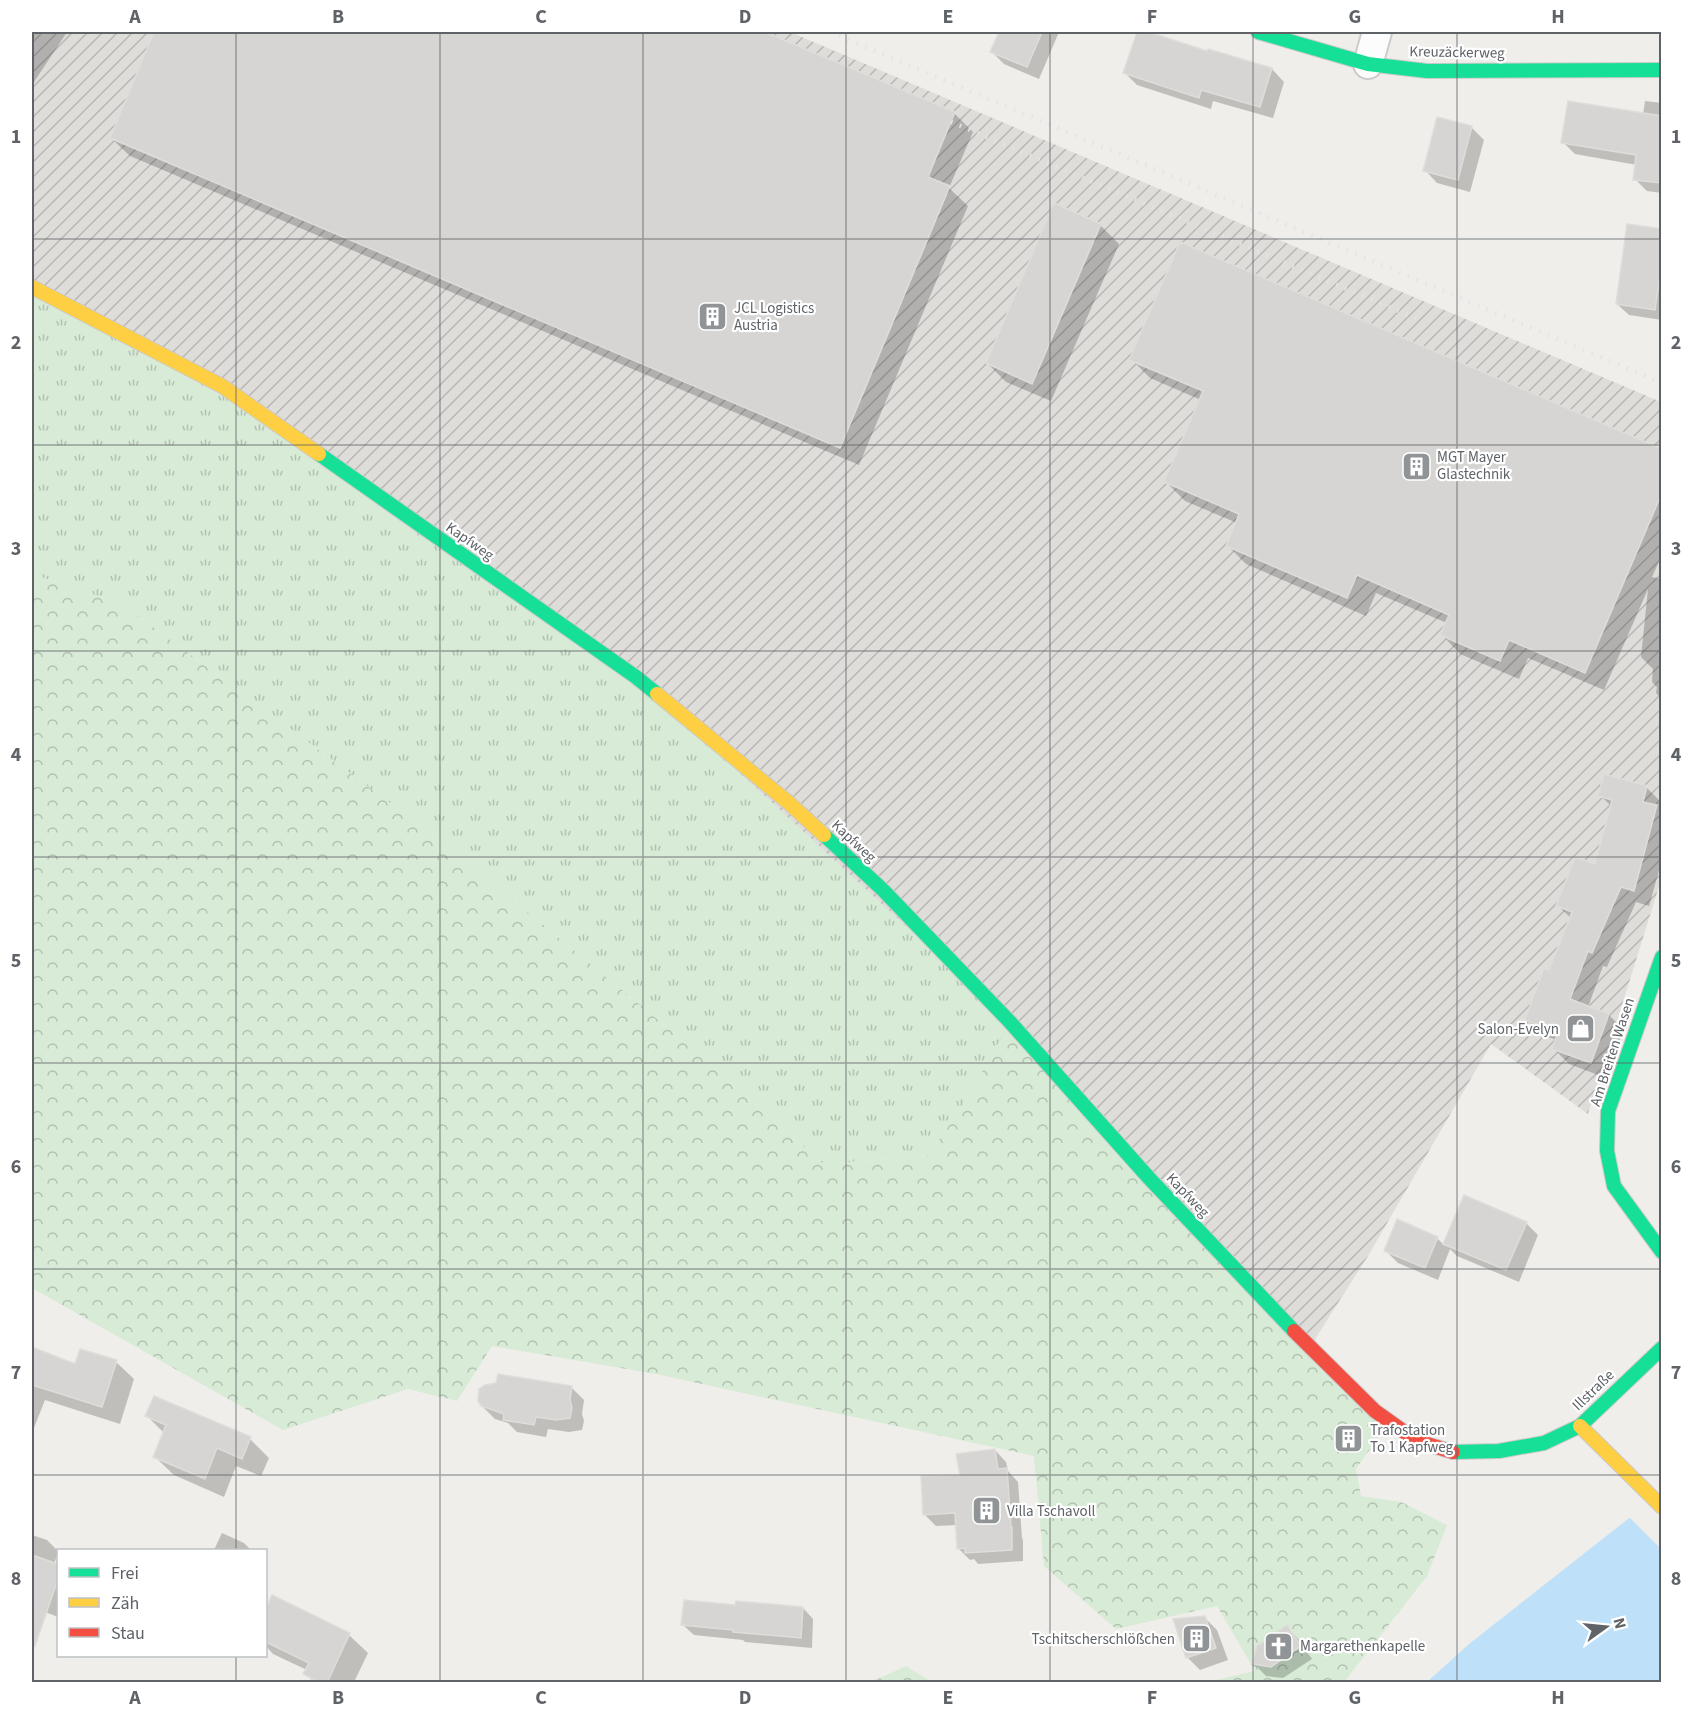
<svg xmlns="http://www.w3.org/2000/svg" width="1693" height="1714" viewBox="0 0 1693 1714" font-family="'Source Sans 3',sans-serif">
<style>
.industrial{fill:url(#industrial-furrows)}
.grass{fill:url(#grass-tufts)}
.forest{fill:url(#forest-crowns)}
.water{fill:#bfe0f9}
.pier{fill:#efeeea}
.shadow{fill:#0003}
.building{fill:#d6d5d3;stroke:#deddd9;stroke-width:1.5}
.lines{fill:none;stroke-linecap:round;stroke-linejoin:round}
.street-casing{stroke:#cbcccc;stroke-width:32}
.fast-casing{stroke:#cacacb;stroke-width:16}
.slow-casing{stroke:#cacacb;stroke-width:16}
.jam-casing{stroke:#cacacb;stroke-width:16}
.street{stroke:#fdfcfc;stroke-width:28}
.fast{stroke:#16e098;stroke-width:14}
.slow{stroke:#ffcf43;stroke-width:14}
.jam{stroke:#f24e42;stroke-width:14}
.rail{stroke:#e4e4e4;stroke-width:4.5;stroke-dasharray:1.5 8;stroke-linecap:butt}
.grid{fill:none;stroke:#5f6368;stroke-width:1.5;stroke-opacity:0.55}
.labels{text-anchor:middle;stroke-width:4.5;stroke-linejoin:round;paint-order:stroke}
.street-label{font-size:15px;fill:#5f6368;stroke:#fff}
.poi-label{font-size:15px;fill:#5f6368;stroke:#fff;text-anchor:start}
.neatline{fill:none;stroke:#5f6368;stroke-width:2}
.grid-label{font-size:20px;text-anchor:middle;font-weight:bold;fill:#5f6368}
</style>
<defs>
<pattern id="industrial-furrows" width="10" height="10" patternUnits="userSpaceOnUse" patternTransform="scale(1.5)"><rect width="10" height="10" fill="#dfddda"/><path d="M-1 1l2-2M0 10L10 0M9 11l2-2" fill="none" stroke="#b8b7b5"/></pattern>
<pattern id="grass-tufts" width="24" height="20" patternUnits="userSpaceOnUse" patternTransform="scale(1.5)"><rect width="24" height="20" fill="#d8ebd6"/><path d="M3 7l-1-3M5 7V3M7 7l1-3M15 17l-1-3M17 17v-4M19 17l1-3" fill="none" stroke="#b2c2b1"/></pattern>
<pattern id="forest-crowns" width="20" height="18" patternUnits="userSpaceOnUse" patternTransform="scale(1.5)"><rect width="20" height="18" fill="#d8ebd6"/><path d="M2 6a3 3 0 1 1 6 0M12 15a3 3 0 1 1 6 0" fill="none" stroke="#b2c2b1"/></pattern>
</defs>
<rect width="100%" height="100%" fill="#efeeea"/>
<polygon class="industrial" points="32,32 790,32 1661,402 1661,880 1588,1114 1491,1044 1368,1256 1310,1347 32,287"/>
<polygon class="grass" points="32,287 222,386 636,677 1010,1022 967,1099 928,1156 823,1164 674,1033 448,846 122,604 32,574"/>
<g class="forest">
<polygon points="32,574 122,604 448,846 674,1033 823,1164 928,1156 967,1099 1010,1022 1375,1411 1378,1438 1356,1469 1361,1496 1401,1502 1447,1525 1427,1576 1344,1682 1207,1682 1255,1671 1217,1606 1116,1629 1044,1566 1034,1456 656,1374 492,1346 457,1401 408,1389 283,1430 32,1288"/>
<polygon points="906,1666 932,1682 871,1682"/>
</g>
<polygon class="water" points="1661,1493 1661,1682 1427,1682 1469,1644"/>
<polygon class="pier" points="1662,1490 1661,1549 1627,1515"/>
<g class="shadow">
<polygon points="32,32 67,32 32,85"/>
<polygon points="156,32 761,32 954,113 973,132 949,188 968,206 859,465 130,156 111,138"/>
<polygon points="1001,32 1059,32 1039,79 1004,64 992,52"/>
<polygon points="1138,32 1144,32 1208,53 1272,69 1284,82 1273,118 1213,101 1211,109 1137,85 1124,72"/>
<polygon points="1645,101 1662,103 1662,193 1647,191 1635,179 1637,165 1575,154 1563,142 1643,115"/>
<polygon points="1471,127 1484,140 1470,192 1437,183 1425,170"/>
<polygon points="1100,225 1119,244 1051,401 1006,382 987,363"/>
<polygon points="1662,230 1662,320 1629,315 1617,304"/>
<polygon points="1131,359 1662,451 1662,555 1652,577 1662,579 1662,699 1656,693 1657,687 1652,682 1653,669 1641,657 1648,589 1604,690 1528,658 1519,679 1460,654 1442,635 1447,623 1376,593 1366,616 1246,564 1227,545 1237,523 1185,501 1166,482 1201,400 1150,378"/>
<polygon points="1646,787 1661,802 1659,810 1662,812 1662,860 1649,906 1636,902 1607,967 1603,966 1588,1007 1609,1015 1624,1030 1606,1078 1569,1064 1553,1048 1557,1040 1542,1035 1527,1020 1550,972 1571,918 1558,906 1596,866 1612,807 1600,795"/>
<polygon points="1465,1197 1526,1223 1538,1235 1519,1282 1457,1256 1450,1249 1438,1280 1398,1263 1385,1250 1437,1238 1444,1245"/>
<polygon points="32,1349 76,1366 116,1362 134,1379 120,1424 45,1400 32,1433"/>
<polygon points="571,1387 584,1400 582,1414 584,1421 582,1430 569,1432 548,1429 546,1437 517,1432 508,1423 495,1419 482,1406"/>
<polygon points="154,1398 250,1439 269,1458 261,1476 236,1466 224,1497 174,1475 155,1457 165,1434 147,1416"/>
<polygon points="995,1450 1006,1462 1008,1471 1018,1482 1022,1538 1023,1540 1023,1561 978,1564 974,1559 970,1560 958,1548 957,1525 936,1526 924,1514 961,1476"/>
<polygon points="222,1533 244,1543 251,1550 214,1550"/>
<polygon points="32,1535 47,1540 58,1551 54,1565 58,1566 58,1617 32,1607"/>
<polygon points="272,1597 349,1635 368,1653 354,1682 314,1682 305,1674 307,1670 273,1654 266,1646 266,1612"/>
<polygon points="737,1606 803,1608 813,1619 812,1648 745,1642 743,1640 694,1635 683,1625"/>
<polygon points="1205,1618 1217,1630 1228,1660 1200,1670 1187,1657"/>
<polygon points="1287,1627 1299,1640 1312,1659 1283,1678 1266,1676 1254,1664"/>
</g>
<g class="building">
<polygon points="154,32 765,32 955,112 928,177 950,186 840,448 110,138"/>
<polygon points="999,32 1042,32 1027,67 990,52"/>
<polygon points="1137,32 1149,32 1207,51 1208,49 1272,68 1260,107 1201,90 1199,98 1123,73"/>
<polygon points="1568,101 1662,116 1662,183 1633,180 1636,155 1561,143"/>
<polygon points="1437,117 1472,126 1458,180 1423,171"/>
<polygon points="1054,203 1101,224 1032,384 986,363"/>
<polygon points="1627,224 1662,229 1662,262 1655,310 1616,304"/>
<polygon points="1180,242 1662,449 1662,493 1585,673 1509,640 1500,661 1440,635 1449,615 1357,575 1347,598 1226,546 1239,514 1164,482 1203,391 1129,360"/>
<polygon points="1604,774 1647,786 1643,802 1657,805 1634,891 1621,887 1592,953 1588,951 1570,999 1609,1014 1591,1063 1552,1049 1558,1032 1525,1020 1544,968 1549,970 1572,912 1556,906 1575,857 1595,864 1612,800 1598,796"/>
<polygon points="1464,1195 1527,1222 1506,1270 1443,1244"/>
<polygon points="1397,1219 1438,1237 1425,1268 1384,1251"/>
<polygon points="32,1347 75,1364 80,1349 117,1360 102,1407 32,1385"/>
<polygon points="498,1374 572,1386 570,1400 572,1408 570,1418 556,1420 536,1417 534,1425 503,1420 504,1414 481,1406 478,1401 479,1389 485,1385 496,1383"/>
<polygon points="154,1396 251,1437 242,1459 217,1448 205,1479 153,1457 166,1425 145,1416"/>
<polygon points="995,1449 998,1469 1007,1468 1011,1527 1012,1527 1012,1550 965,1553 965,1548 957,1549 955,1513 923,1515 921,1476 960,1475 956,1454"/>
<polygon points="32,1555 58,1564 58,1579 35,1646 32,1646"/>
<polygon points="272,1595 350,1633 327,1683 320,1683 303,1674 309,1663 266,1642 266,1608"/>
<polygon points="684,1600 735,1605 736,1601 803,1607 801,1638 733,1632 733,1630 681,1625"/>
<polygon points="1205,1616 1216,1648 1186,1658 1173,1619"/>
<polygon points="1287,1625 1301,1646 1271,1667 1252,1664 1257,1646"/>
</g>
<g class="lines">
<defs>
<polyline id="street" points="1368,64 1377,32"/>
<g id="fast">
<polyline points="1258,32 1368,64 1427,71 1662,70"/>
<polyline points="319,454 636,677 657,694"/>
<polyline points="824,835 883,890 1010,1022 1149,1178 1294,1331"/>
<polyline points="1662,957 1608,1111 1607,1151 1614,1186 1662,1252"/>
<polyline points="1453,1452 1499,1451 1544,1443 1580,1426 1662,1348"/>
</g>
<g id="slow">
<polyline points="32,287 222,386 319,454"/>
<polyline points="657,694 789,803 824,835"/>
<polyline points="1580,1426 1662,1507"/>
</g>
<polyline id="jam" points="1294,1331 1375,1411 1417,1441 1453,1452"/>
</defs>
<use href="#street" class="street-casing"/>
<use href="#fast" class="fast-casing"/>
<use href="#slow" class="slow-casing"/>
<use href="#jam" class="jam-casing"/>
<use href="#street" class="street"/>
<use href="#fast" class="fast"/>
<use href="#slow" class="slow"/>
<use href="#jam" class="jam"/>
<g class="rail">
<polyline points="830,32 1662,383"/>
<polyline points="951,122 1420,320"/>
</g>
</g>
<path class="grid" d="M 236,32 L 236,1550M 440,32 L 440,1682M 643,32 L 643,1682M 846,32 L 846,1682M 1050,32 L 1050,1682M 1253,32 L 1253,1682M 1457,32 L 1457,1682M 32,239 L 1662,239M 32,445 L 1662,445M 32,651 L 1662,651M 32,857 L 1662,857M 32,1063 L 1662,1063M 32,1269 L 1662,1269M 32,1475 L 1662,1475M 236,1656 L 236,1682"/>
<defs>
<symbol id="building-square" viewBox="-11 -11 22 22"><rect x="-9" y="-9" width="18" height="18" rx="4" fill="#919496" stroke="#fff"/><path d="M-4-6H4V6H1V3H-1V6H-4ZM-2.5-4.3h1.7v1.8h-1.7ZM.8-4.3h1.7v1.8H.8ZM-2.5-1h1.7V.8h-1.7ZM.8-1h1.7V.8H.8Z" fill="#fff"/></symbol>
<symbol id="shop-square" viewBox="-11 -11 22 22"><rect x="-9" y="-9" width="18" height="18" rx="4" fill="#919496" stroke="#fff"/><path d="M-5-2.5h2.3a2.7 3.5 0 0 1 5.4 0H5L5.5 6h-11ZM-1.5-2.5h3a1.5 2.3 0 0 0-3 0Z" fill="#fff"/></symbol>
<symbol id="church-square" viewBox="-11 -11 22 22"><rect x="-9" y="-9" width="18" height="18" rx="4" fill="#919496" stroke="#fff"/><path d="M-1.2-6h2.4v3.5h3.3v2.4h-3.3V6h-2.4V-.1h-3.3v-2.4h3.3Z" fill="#fff"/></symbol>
</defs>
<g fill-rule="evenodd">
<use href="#building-square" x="696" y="300" width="33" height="33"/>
<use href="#building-square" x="1400" y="450" width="33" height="33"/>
<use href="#shop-square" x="1564" y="1012" width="33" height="33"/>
<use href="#building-square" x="1332" y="1422" width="33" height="33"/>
<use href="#building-square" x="970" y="1494" width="33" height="33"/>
<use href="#building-square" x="1180" y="1622" width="33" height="33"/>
<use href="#church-square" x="1262" y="1630" width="33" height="33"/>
</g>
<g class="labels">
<g class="street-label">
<text transform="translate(1457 52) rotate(1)" y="5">Kreuzäckerweg</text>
<text transform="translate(470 541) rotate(35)" y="5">Kapfweg</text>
<text transform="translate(854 841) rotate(43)" y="5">Kapfweg</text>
<text transform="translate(1612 1052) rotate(-72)" y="5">Am Breiten Wasen</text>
<text transform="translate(1188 1195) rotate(46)" y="5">Kapfweg</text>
<text transform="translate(1593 1390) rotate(-44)" y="5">Illstraße</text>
</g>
<g class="poi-label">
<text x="734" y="313">JCL Logistics<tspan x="734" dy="17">Austria</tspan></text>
<text x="1437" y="462">MGT Mayer<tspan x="1437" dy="17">Glastechnik</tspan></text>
<text x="1559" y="1034" text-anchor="end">Salon-Evelyn</text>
<text x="1370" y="1435">Trafostation<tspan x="1370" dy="17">To 1 Kapfweg</tspan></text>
<text x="1007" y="1516">Villa Tschavoll</text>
<text x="1175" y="1644" text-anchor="end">Tschitscherschlößchen</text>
<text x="1300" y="1651">Margarethenkapelle</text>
</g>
</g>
<rect width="1693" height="1714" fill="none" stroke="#ffffff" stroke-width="66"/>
<rect x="57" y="1549" width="210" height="108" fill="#ffffff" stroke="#bfc1c3" stroke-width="1.5"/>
<rect x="69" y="1568" width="30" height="9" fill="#16e098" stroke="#bfc1c3" stroke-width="1.5"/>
<text x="111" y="1579" font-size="18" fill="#5f6368">Frei</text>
<rect x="69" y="1598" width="30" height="9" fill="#ffcf43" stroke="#bfc1c3" stroke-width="1.5"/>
<text x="111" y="1609" font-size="18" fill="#5f6368">Zäh</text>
<rect x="69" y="1628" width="30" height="9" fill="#f24e42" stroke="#bfc1c3" stroke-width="1.5"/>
<text x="111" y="1639" font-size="18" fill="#5f6368">Stau</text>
<g transform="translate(1606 1627) rotate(75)" stroke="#ffffff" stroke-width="4.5" paint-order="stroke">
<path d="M0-4.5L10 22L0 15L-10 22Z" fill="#5f6368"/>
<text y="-9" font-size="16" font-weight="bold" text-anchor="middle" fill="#5f6368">N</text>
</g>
<rect x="33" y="33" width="1627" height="1648" class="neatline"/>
<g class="grid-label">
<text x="135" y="23">A</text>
<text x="338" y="23">B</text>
<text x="541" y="23">C</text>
<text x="745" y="23">D</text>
<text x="948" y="23">E</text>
<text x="1152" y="23">F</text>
<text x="1355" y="23">G</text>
<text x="1558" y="23">H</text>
<text x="16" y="143">1</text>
<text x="1676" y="143">1</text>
<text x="16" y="349">2</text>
<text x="1676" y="349">2</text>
<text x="16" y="555">3</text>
<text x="1676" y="555">3</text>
<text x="16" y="761">4</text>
<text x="1676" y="761">4</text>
<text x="16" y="967">5</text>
<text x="1676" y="967">5</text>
<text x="16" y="1173">6</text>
<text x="1676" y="1173">6</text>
<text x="16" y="1379">7</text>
<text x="1676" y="1379">7</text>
<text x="16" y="1585">8</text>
<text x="1676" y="1585">8</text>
<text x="135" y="1704">A</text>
<text x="338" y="1704">B</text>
<text x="541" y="1704">C</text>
<text x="745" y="1704">D</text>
<text x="948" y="1704">E</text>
<text x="1152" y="1704">F</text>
<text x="1355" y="1704">G</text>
<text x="1558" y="1704">H</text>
</g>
</svg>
